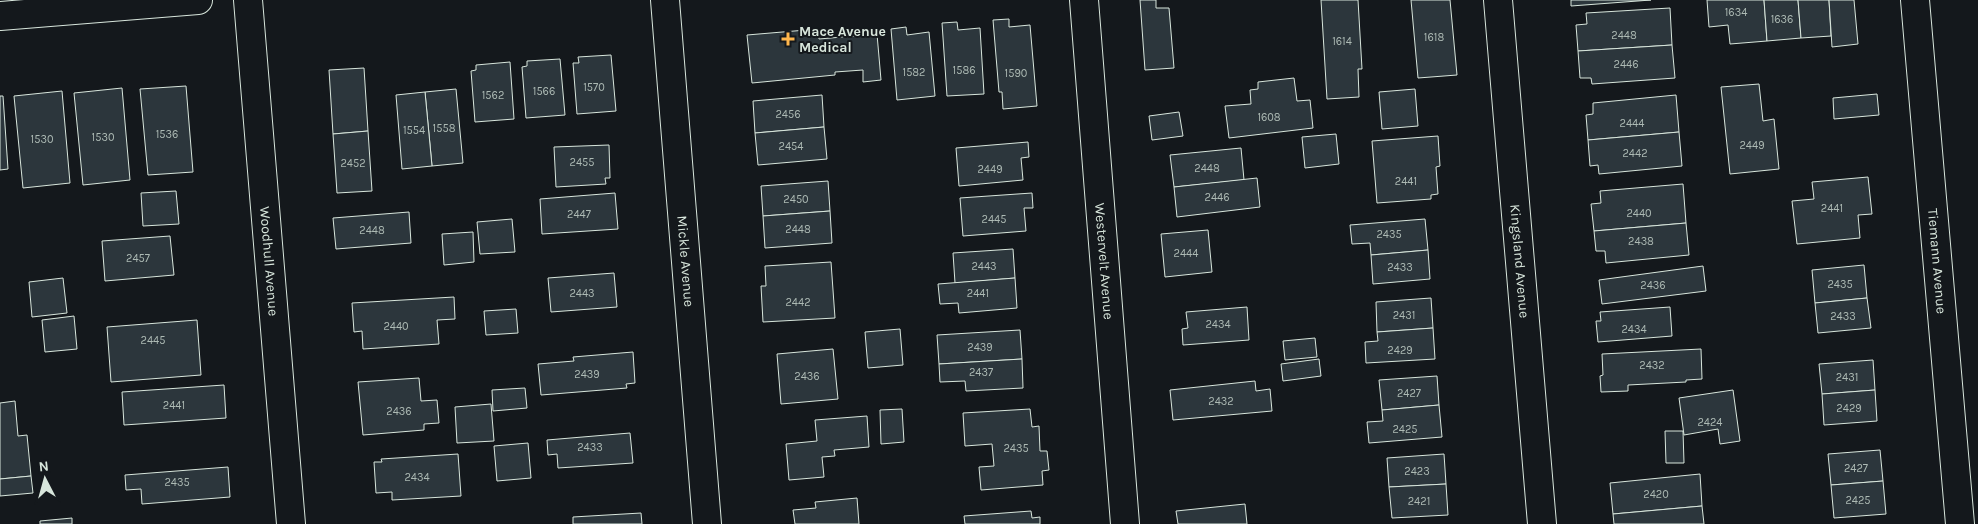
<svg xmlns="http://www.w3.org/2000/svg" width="1978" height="524" viewBox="0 0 1978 524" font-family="Karla,sans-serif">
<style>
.building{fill:#2c363c;stroke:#d8e6dc}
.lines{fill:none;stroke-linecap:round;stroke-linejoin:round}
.street-casing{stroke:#d8e6dc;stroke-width:30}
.street{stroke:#14181c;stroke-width:28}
.poi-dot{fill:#ffb74d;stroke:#14181c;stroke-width:2}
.labels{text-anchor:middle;stroke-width:4;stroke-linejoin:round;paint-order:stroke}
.number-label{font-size:11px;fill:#adbab4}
.poi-label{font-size:14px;font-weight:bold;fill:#d8e6dc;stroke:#14181c;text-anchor:start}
.street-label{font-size:14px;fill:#d8e6dc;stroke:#14181c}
</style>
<rect width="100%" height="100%" fill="#14181c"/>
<g class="building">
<polygon points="1140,0 1156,0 1156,8 1169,8 1174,68 1145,70"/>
<polygon points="1321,0 1358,0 1362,69 1358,69 1359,97 1327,99"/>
<polygon points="1411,0 1450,0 1457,75 1418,78"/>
<polygon points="1571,0 1651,0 1571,6"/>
<polygon points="1707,0 1764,0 1767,41 1730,44 1728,25 1709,27"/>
<polygon points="1764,0 1798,0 1801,38 1767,41"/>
<polygon points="1798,0 1829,0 1831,36 1801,38"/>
<polygon points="1829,0 1854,0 1858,44 1832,47"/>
<polygon points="1670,8 1672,45 1578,51 1576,25 1587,24 1586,13"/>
<polygon points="1009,19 1009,27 1030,25 1037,106 1003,109 1002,92 999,92 993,20"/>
<polygon points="957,22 958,30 980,28 984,94 947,96 942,23"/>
<polygon points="906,27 907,35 929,32 935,96 897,100 891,29"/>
<polygon points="818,29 819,39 877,34 881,80 863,82 863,70 835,72 835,75 752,83 747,35"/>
<polygon points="1672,45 1675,78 1592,84 1591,78 1580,78 1578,51"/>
<polygon points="611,55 616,111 577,114 573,63 579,63 578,57"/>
<polygon points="560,59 565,115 526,118 522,67 527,66 527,61"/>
<polygon points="510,62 514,119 475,122 471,71 476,70 476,65"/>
<polygon points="364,68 368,131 333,134 329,70"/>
<polygon points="1294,78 1297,101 1310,100 1313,128 1229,138 1225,106 1251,104 1250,90 1258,89 1258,82"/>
<polygon points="1759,84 1763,121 1774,119 1779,169 1730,174 1721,87"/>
<polygon points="186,86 193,172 148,175 140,89"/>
<polygon points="122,88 130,180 83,185 74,93"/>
<polygon points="456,89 463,163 432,166 425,92"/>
<polygon points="1415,89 1418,126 1382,129 1379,92"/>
<polygon points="62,91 70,183 23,188 14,96"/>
<polygon points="425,92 432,166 402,169 396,95"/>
<polygon points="1877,94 1879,115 1834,119 1833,98"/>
<polygon points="822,95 824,127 755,133 753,101"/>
<polygon points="1676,95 1679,132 1588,140 1586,115 1593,114 1593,103"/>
<polygon points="0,96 3,96 8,169 0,170"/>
<polygon points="1179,112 1183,136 1152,140 1149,116"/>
<polygon points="824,127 827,159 758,165 755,133"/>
<polygon points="368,131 372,191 337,193 333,134"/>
<polygon points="1679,132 1682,166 1599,174 1598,165 1590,166 1588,140"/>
<polygon points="1336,134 1339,164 1305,168 1302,137"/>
<polygon points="1438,136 1440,166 1436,167 1438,194 1431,195 1431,199 1377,203 1372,141"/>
<polygon points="1028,142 1029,157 1021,158 1023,180 959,186 956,148"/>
<polygon points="609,145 610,178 605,178 606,184 556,187 554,147"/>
<polygon points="1241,148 1244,180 1174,187 1170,155"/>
<polygon points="1868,177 1872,214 1858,215 1860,238 1797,244 1792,201 1814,199 1812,182"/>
<polygon points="1257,178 1260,207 1177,217 1174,187"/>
<polygon points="828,181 830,211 763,216 761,186"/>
<polygon points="1683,184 1686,223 1594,231 1591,204 1601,203 1600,191"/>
<polygon points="176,191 179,224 143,226 141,193"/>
<polygon points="615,193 618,229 542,234 540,199"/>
<polygon points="1032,193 1033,208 1024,208 1026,231 963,236 960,198"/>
<polygon points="830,211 832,243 765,248 763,216"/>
<polygon points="409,212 411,243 336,249 333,218"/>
<polygon points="512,219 515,252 480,254 477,222"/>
<polygon points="1425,219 1428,250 1371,255 1370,243 1352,244 1350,225"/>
<polygon points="1686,223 1689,255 1606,263 1605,251 1596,251 1594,231"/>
<polygon points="1208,230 1212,272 1165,277 1161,234"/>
<polygon points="473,232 474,262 444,265 442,234"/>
<polygon points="170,236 174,275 105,281 102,241"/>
<polygon points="1013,249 1015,278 955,283 953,253"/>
<polygon points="1428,250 1430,279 1373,284 1371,255"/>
<polygon points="831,262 835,318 763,322 761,286 766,286 765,266"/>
<polygon points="1864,265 1867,298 1815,303 1812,270"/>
<polygon points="1703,266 1706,291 1602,304 1599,280"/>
<polygon points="614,273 617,307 551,312 548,278"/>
<polygon points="63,278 67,313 32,317 29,282"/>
<polygon points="1015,278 1017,308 959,313 958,303 940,304 938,284"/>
<polygon points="454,297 455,319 437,320 439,344 363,349 362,331 354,332 352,303"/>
<polygon points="1431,298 1433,328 1377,332 1376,302"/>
<polygon points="1867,298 1871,328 1818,333 1815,303"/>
<polygon points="1247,307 1249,340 1183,345 1182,329 1188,328 1186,312"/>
<polygon points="1670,307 1672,336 1598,342 1596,321 1601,321 1600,312"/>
<polygon points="516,309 518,333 486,335 484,311"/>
<polygon points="74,316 77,349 45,352 42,320"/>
<polygon points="197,320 201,375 111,382 107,327"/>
<polygon points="1433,328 1435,359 1366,363 1365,342 1378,341 1377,332"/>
<polygon points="900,329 903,365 868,368 865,332"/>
<polygon points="1020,330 1022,359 939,364 937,335"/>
<polygon points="1315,338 1317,357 1285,360 1283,341"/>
<polygon points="833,349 838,399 781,404 777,354"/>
<polygon points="1701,349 1702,379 1686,380 1686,382 1628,385 1628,391 1601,392 1600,376 1603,375 1602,354"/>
<polygon points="633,352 635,383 626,384 627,388 541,395 538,364 574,361 573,357"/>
<polygon points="1022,359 1023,388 966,391 965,381 940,382 939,364"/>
<polygon points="1319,359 1321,376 1283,381 1281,364"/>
<polygon points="1873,360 1875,390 1822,394 1819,364"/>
<polygon points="1437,376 1439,405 1382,410 1379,380"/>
<polygon points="419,378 421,401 437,400 439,423 424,424 424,430 363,435 358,382"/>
<polygon points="1255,381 1256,391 1270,389 1272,411 1173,420 1170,390"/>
<polygon points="224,385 226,418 124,425 122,392"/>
<polygon points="525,388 527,408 493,411 492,390"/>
<polygon points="1733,390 1740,441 1720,444 1718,429 1684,435 1679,398"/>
<polygon points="1875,390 1877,421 1824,425 1822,394"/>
<polygon points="15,401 18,436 27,435 31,476 0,479 0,403"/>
<polygon points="491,404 494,441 457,443 455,407"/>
<polygon points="1439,405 1442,437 1369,443 1367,422 1383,421 1382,410"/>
<polygon points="902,409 904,442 881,444 880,410"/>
<polygon points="1030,409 1032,427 1039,426 1040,451 1047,451 1049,470 1042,471 1043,485 981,490 979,467 994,466 992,444 965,446 963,413"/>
<polygon points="867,416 869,447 834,450 835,456 822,457 824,477 789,480 786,444 817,441 815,420"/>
<polygon points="1665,431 1683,431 1684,463 1666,463"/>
<polygon points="630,433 633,463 558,468 557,454 548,455 547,440"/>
<polygon points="528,443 531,478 497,481 494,446"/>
<polygon points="1880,450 1883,481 1831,485 1828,454"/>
<polygon points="458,454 461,496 392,500 392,492 376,493 374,462 382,462 381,459"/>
<polygon points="1444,454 1446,484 1389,487 1387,458"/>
<polygon points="228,467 230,497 142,504 141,489 126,490 125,475"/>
<polygon points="1700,474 1702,506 1613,514 1610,483"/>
<polygon points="31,476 33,493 0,496 0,479"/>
<polygon points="1883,481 1886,514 1834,518 1831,485"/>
<polygon points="1446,484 1448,515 1392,518 1389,487"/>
<polygon points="857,498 859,524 795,524 793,510 816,508 815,502"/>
<polygon points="1245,504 1247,524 1178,524 1176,511"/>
<polygon points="1702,506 1704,524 1614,524 1613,514"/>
<polygon points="1031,511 1032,518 1040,517 1040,524 965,524 964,516"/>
<polygon points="641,513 642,524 573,524 573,517"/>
<polygon points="72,518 72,524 40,524 40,521"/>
</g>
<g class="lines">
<defs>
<g id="street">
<path id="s1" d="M 248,0 L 291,524"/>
<path id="s2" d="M 665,0 L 707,524"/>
<path id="s3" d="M 1084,0 L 1125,524"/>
<path id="s4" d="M 1498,0 L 1542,524"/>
<path id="s5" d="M 1915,0 L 1960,524"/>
<polyline points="0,16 198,0"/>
</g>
</defs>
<use href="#street" class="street-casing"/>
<use href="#street" class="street"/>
</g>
<path class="poi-dot" d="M785.5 31.5h5v5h5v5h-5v5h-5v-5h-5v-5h5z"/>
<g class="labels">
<g class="number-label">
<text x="1736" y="16">1634</text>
<text x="1782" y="23">1636</text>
<text x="1624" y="39">2448</text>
<text x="1434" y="41">1618</text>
<text x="1342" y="45">1614</text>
<text x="1626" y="68">2446</text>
<text x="964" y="74">1586</text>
<text x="914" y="76">1582</text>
<text x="1016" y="77">1590</text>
<text x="594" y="91">1570</text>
<text x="544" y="95">1566</text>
<text x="493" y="99">1562</text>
<text x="788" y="118">2456</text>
<text x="1269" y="121">1608</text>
<text x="1632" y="127">2444</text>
<text x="444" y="132">1558</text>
<text x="414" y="134">1554</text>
<text x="167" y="138">1536</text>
<text x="103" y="141">1530</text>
<text x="42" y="143">1530</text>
<text x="1752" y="149">2449</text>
<text x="791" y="150">2454</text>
<text x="1635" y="157">2442</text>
<text x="582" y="166">2455</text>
<text x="353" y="167">2452</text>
<text x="1207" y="172">2448</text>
<text x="990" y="173">2449</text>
<text x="1406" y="185">2441</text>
<text x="1217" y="201">2446</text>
<text x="796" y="203">2450</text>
<text x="1832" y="212">2441</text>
<text x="1639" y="217">2440</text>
<text x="579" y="218">2447</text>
<text x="994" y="223">2445</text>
<text x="798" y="233">2448</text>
<text x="372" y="234">2448</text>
<text x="1389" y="238">2435</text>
<text x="1641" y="245">2438</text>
<text x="1186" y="257">2444</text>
<text x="138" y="262">2457</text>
<text x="984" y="270">2443</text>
<text x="1400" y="271">2433</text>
<text x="1840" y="288">2435</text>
<text x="1653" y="289">2436</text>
<text x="582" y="297">2443</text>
<text x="978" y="297">2441</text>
<text x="798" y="306">2442</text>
<text x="1404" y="319">2431</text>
<text x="1843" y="320">2433</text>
<text x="1218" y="328">2434</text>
<text x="396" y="330">2440</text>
<text x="1634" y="333">2434</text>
<text x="153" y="344">2445</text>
<text x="980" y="351">2439</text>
<text x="1400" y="354">2429</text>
<text x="1652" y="369">2432</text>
<text x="981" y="376">2437</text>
<text x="587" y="378">2439</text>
<text x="807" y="380">2436</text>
<text x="1847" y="381">2431</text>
<text x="1409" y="397">2427</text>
<text x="1221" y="405">2432</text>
<text x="174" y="409">2441</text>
<text x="1849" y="412">2429</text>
<text x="399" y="415">2436</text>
<text x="1710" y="426">2424</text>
<text x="1405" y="433">2425</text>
<text x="590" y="451">2433</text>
<text x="1016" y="452">2435</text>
<text x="1856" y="472">2427</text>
<text x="1417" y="475">2423</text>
<text x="417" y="481">2434</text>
<text x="177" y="486">2435</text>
<text x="1656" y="498">2420</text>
<text x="1858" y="504">2425</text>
<text x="1419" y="505">2421</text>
</g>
<g class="poi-label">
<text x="799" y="36">Mace Avenue<tspan x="799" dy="16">Medical</tspan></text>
</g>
<g class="street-label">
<text dy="5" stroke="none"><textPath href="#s1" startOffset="262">Woodhull Avenue</textPath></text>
<text dy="5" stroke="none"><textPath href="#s2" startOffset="262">Mickle Avenue</textPath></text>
<text dy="5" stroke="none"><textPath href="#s3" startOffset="262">Westervelt Avenue</textPath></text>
<text dy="5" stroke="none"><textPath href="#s4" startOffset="262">Kingsland Avenue</textPath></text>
<text dy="5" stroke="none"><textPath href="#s5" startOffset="262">Tiemann Avenue</textPath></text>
</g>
</g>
<g transform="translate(45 479) rotate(354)" stroke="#14181c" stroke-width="4" paint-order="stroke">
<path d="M0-4L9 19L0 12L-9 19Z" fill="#d8e6dc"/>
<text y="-8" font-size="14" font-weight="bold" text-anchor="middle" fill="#d8e6dc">N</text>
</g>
</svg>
